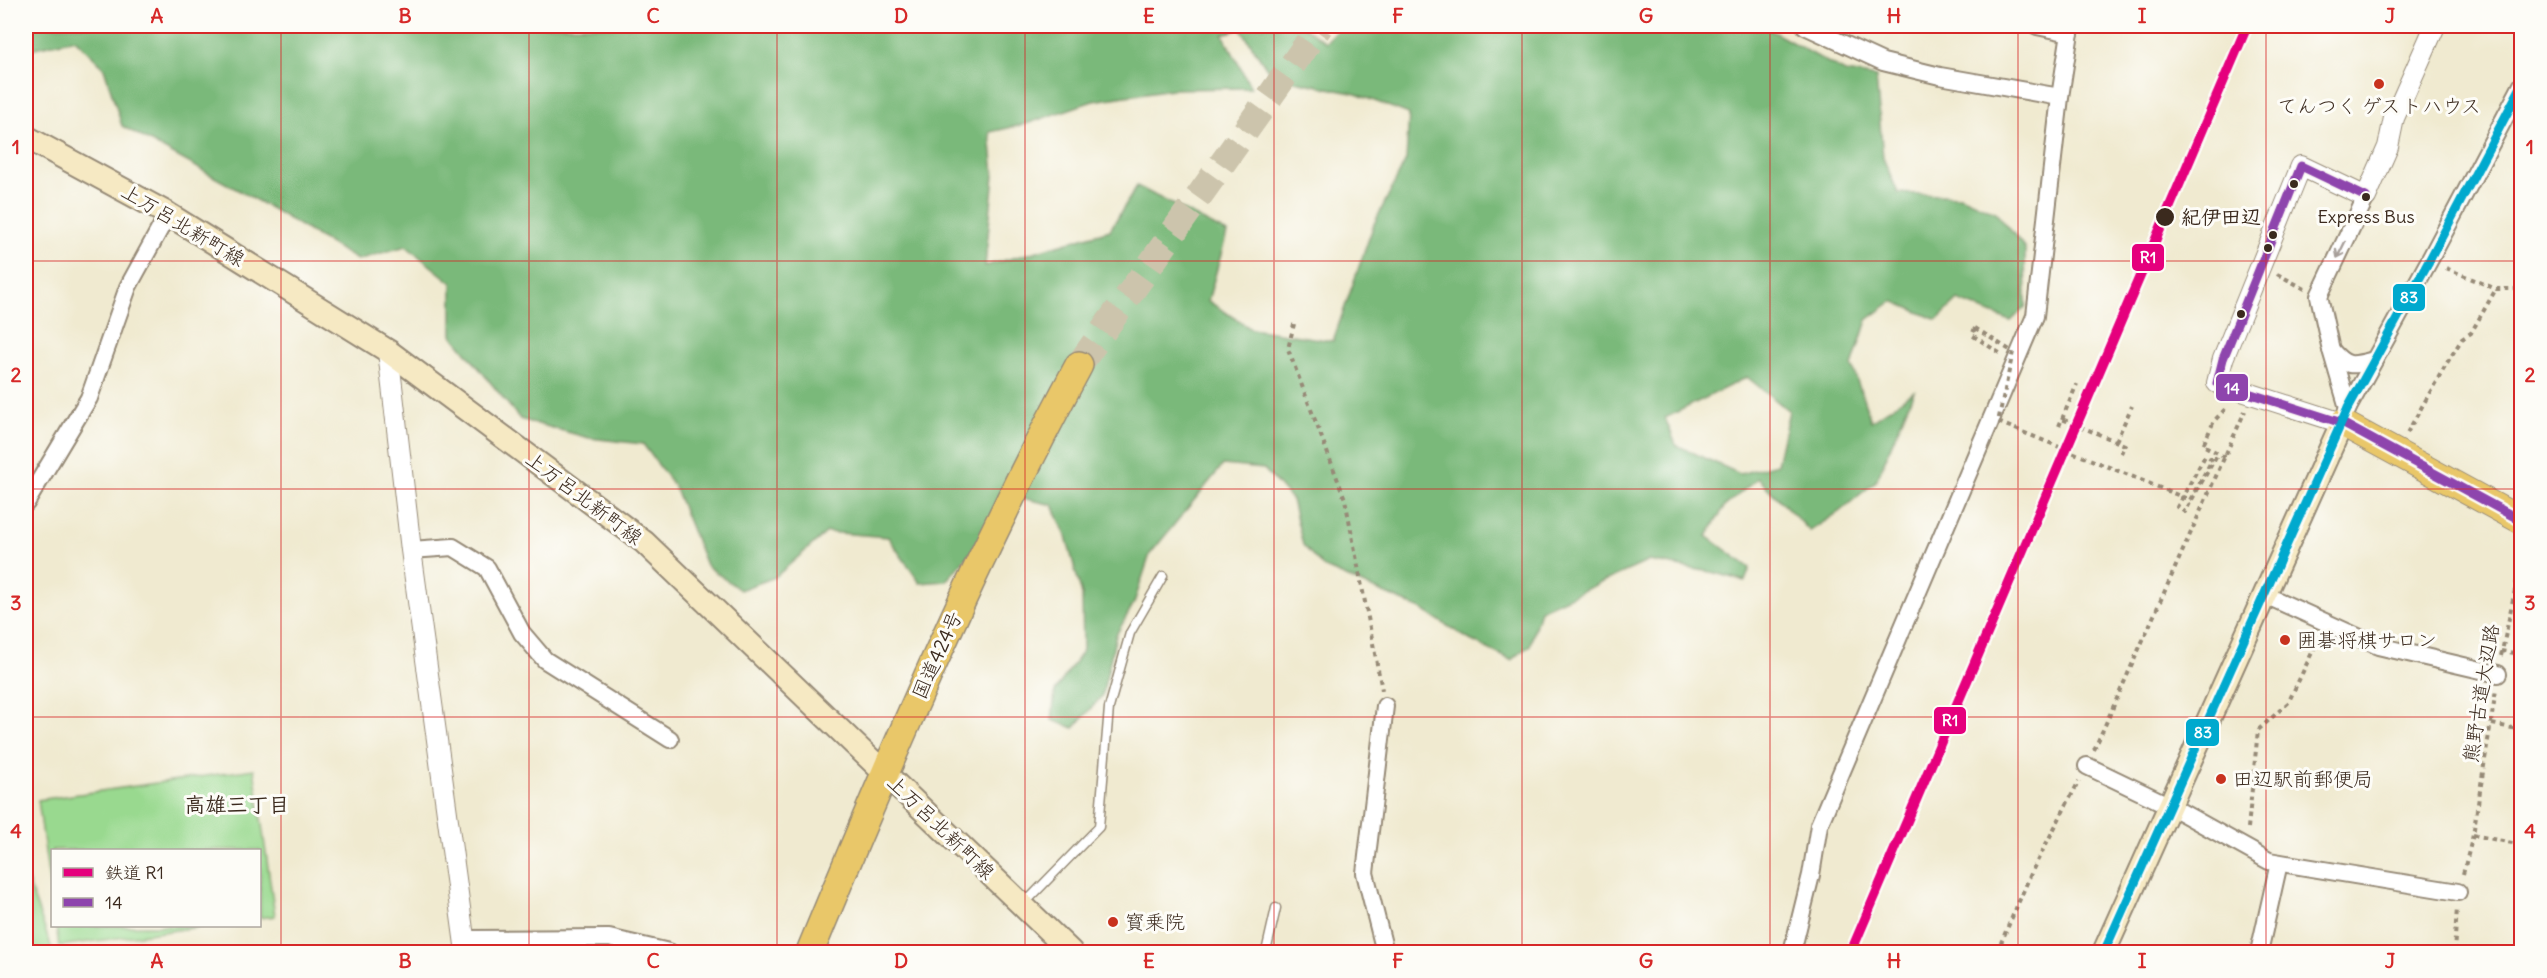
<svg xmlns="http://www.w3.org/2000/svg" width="2547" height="978" viewBox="0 0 2547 978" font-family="Delius,'Klee One',sans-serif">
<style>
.green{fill:#99d98f;stroke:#6a8256;stroke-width:1.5}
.forest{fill:#7ab97a;stroke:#5a724c;stroke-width:1.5;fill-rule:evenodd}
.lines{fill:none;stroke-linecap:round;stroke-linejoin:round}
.trunk-tunnel{stroke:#ccc4ac;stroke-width:27;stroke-dasharray:27 14;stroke-linecap:butt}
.service-casing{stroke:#968a77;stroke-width:11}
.minor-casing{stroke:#968a77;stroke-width:20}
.tertiary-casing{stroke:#968a77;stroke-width:22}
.secondary-casing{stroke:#968a77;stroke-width:26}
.primary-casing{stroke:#968a77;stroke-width:28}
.trunk-casing{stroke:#968a77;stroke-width:30}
.path{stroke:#968a77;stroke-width:4;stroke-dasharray:4.5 4.5;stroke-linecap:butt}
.service{stroke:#fff;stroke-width:8}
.minor{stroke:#fff;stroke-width:16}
.tertiary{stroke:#fff;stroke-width:20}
.secondary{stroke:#f6e9c3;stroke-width:22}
.primary{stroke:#e9c769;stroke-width:26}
.trunk{stroke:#e9c769;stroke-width:27}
.path-bridge{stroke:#968a77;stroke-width:4;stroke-dasharray:4.5 4.5;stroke-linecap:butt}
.bus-1-casing{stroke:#fdfcf7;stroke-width:14}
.bus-2-casing{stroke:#fdfcf7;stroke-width:14}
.bus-1{stroke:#8e44ad;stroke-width:9}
.bus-2{stroke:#00a9ce;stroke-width:9}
.rail-1-casing{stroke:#fdfcf7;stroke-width:15}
.rail-1{stroke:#e5007d;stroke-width:10}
.oneway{stroke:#a79f9a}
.grid{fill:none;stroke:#d62828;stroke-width:1.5;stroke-opacity:0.55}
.poi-dot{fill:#c8321e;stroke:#fdfcf7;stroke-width:2}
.bus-dot{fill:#3b2a1e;stroke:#fdfcf7;stroke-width:2}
.labels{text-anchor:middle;stroke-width:6;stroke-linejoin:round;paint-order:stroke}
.bus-label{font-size:18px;fill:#3b2a1e;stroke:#fdfcf7}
.poi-label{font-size:20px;fill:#3b2a1e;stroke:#fdfcf7;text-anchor:start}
.stop-label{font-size:20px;font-weight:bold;fill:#3b2a1e;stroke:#fdfcf7;text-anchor:start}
.street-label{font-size:20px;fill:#3b2a1e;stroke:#fdfcf7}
.neighbourhood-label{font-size:21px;font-weight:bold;fill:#3b2a1e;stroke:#fdfcf7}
.line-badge{stroke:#fdfcf7;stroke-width:2}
.badge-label{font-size:16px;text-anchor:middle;font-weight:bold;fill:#fff}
.neatline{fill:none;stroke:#d62828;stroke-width:2}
.grid-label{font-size:20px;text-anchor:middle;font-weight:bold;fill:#d62828}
</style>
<rect width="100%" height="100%" fill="#fdfcf7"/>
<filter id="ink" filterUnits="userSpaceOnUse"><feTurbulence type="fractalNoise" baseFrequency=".0167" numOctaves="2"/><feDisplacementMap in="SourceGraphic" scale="12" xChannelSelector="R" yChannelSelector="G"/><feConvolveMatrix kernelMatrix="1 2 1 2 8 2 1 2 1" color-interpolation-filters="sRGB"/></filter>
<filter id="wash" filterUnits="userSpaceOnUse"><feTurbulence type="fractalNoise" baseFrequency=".008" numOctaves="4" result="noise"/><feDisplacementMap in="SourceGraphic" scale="24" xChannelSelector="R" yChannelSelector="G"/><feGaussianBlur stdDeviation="1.35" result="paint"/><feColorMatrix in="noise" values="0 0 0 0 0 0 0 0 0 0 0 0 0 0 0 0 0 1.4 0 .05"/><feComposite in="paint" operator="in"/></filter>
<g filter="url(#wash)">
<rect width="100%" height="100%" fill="#f0ead0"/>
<g class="green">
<polygon points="254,769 275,916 260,918 260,850 52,850 52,903 38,800"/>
<polygon points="26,876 53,952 26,952"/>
<polygon points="56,926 207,926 59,946"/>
</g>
<path class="forest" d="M 26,26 L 1302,26 L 1326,42 L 1341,26 L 1448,26 L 1452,28 L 1457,26 L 1763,26 L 1845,72 L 1876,77 L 1883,158 L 1898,193 L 1960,196 L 1996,212 L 2025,248 L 2026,306 L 2011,321 L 1958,300 L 1937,320 L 1893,301 L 1867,320 L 1852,366 L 1871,421 L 1914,391 L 1876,481 L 1839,512 L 1810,531 L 1758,478 L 1724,507 L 1707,536 L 1750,568 L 1745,581 L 1716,573 L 1649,561 L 1540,610 L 1530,645 L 1511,660 L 1470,640 L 1421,609 L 1323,567 L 1303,545 L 1292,500 L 1264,469 L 1223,465 L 1150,554 L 1134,603 L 1116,635 L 1102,696 L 1074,728 L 1052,720 L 1055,691 L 1083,650 L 1082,595 L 1066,536 L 1053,505 L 1009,495 L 974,549 L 946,581 L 920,583 L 888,537 L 827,532 L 775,577 L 740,590 L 706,565 L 674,486 L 643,444 L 589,438 L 520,419 L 452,335 L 452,283 L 406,246 L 357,260 L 274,210 L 122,126 L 104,68 L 75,39 L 26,50 ZM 1241,29 L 1272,76 L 1356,94 L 1409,114 L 1406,160 L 1374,224 L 1333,341 L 1251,329 L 1208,301 L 1227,233 L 1137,186 L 1110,230 L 985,266 L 994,175 L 990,132 L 1026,124 L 1093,101 L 1172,89 L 1251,88 L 1223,34 ZM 1747,377 L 1789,411 L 1777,464 L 1740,474 L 1676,445 L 1665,418 Z"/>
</g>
<g filter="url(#ink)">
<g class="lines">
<polyline class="trunk-tunnel" points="1079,365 1320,26"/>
<defs>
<g id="service">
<polyline points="1023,905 1099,827 1109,708 1130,633 1163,576"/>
<polyline points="1266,952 1276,908"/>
</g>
<g id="minor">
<polyline points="1805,26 1883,62 1940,76 2060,97"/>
<polyline points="2037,26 2070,33"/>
<path d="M 2331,350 C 2347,368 2351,366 2374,360"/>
<polyline points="2348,408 2331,350 2319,296 2366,197"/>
<polyline points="2342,423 2348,408 2429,261 2522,85"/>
<polyline points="26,503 89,398 128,287 168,214"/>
<polyline points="411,550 453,547 487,568 522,633 545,660 670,739"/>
<polyline points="2265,595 2378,646 2498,674"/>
<polyline points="1385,706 1365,873 1385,952"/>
<polyline points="2087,766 2170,806 2269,861 2458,892"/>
<polyline points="464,939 609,938 669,952"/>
<polyline points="1792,952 1811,875 1819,825 2035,316 2060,97 2071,26"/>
<polyline points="2259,952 2279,863"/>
</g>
<g id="tertiary">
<polyline points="388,351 411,550 466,952"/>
<polyline points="2342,423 2217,383 2223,359 2301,166 2366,197 2388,147 2394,118 2435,26"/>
</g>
<g id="secondary">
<polyline points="26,137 168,214 388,351 644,542 1071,952"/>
<polyline points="2104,952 2342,423"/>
</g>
<polyline id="primary" points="2342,423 2522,521"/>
<path id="trunk" d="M 810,952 C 892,753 977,555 1079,365"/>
</defs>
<use href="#service" class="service-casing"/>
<use href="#minor" class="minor-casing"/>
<use href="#tertiary" class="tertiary-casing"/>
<use href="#secondary" class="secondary-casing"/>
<use href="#primary" class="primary-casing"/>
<use href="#trunk" class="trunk-casing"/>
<g class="path">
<polyline points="2446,268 2496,289 2522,289"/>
<polyline points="2277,274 2305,289"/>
<polyline points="1294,324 1288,349 1345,499 1382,690"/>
<polyline points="1975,328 1972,335 2001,354"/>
<polyline points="2062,419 2077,384"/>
<polyline points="2059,426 2062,419 2125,445 2121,453"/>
<polyline points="2407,433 2445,366 2462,339 2471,333 2496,289"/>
<polyline points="2116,441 2132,406"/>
<polyline points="2225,457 2203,445 2214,421 2227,407"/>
<polyline points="2212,460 2205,456 2177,507 2185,512 2218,453"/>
<polyline points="2501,651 2522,654"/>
<polyline points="2501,656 2522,557"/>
<polyline points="2492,724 2522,730"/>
<polyline points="2094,750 2245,411"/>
<polyline points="2248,828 2258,730 2288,703 2319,638"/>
<polyline points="2473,835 2522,845"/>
<polyline points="2463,874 2473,835 2496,690"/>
<polyline points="1997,952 2033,869 2079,781"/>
<polyline points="2454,952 2457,908"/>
</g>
<use href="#service" class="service"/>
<use href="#minor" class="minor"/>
<use href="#tertiary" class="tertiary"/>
<use href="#secondary" class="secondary"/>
<use href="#primary" class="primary"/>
<use href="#trunk" class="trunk"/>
<polyline class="path-bridge" points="1975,328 2013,352 1998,422 2190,500 2212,460"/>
<defs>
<polyline id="bus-1" points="2366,197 2301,166 2223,359 2217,383 2342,423 2522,521"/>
<polyline id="bus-2" points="2104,952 2348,408 2429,261 2522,85"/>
</defs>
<use href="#bus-1" class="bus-1-casing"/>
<use href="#bus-2" class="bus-2-casing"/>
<use href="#bus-1" class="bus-1"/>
<use href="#bus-2" class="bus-2"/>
<defs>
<polyline id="rail-1" points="1851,952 2247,26"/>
</defs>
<use href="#rail-1" class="rail-1-casing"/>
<use href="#rail-1" class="rail-1"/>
</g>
<defs><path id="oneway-shaft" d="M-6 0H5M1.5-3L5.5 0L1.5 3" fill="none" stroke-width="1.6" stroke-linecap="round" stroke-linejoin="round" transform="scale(1.5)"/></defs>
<use class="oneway" href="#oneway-shaft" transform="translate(2341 250) rotate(116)"/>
</g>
<path class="grid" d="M 281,26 L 281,952M 529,26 L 529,952M 777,26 L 777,952M 1025,26 L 1025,952M 1274,26 L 1274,952M 1522,26 L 1522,952M 1770,26 L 1770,952M 2018,26 L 2018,952M 2266,26 L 2266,952M 26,261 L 2522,261M 26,489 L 2522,489M 26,717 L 2522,717"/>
<g class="poi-dot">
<circle cx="2379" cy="84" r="6"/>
<circle cx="2285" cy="640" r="6"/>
<circle cx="2221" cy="779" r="6"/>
<circle cx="1113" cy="922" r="6"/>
</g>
<g class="bus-dot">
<circle cx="2294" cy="184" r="5"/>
<circle cx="2366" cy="197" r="5"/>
<circle cx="2165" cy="217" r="10"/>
<circle cx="2273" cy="235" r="5"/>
<circle cx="2268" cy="248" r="5"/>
<circle cx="2241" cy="314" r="5"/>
</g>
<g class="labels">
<g class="bus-label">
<text x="2366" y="223">Express Bus</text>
</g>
<g class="poi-label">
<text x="2379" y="113" text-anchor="middle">てんつく ゲストハウス</text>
<text x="2297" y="647">囲碁将棋サロン</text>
<text x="2233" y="786">田辺駅前郵便局</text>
<text x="1125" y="929">寳乗院</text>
</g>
<g class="stop-label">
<text x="2181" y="224">紀伊田辺</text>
</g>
<g class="street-label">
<text transform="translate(183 225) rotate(31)" y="7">上万呂北新町線</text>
<text transform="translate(584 498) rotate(37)" y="7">上万呂北新町線</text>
<text transform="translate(937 655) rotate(-66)" y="7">国道424号</text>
<text transform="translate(2481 693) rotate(-81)" y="7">熊野古道大辺路</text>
<text transform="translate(941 827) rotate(44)" y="7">上万呂北新町線</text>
</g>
<g class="neighbourhood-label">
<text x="237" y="812">高雄三丁目</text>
</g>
</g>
<g class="line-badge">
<rect x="2131" y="243" width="34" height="29" rx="6" fill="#e5007d"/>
<rect x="2392" y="283" width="34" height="29" rx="6" fill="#00a9ce"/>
<rect x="2215" y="373" width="34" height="29" rx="6" fill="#8e44ad"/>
<rect x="1933" y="706" width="34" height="29" rx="6" fill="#e5007d"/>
<rect x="2185" y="718" width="35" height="29" rx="6" fill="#00a9ce"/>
</g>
<g class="badge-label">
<text x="2148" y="263">R1</text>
<text x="2409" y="303">83</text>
<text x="2232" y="394">14</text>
<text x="1950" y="726">R1</text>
<text x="2203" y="738">83</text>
</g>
<rect width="2547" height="978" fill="none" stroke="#fdfcf7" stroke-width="66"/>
<rect x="51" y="849" width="210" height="78" fill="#fdfcf7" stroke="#afa8a0" stroke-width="1.5"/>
<rect x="63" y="868" width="30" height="9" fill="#e5007d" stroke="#afa8a0" stroke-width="1.5"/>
<text x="105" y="879" font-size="18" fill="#3b2a1e">鉄道 R1</text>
<rect x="63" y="898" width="30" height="9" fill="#8e44ad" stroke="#afa8a0" stroke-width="1.5"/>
<text x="105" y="909" font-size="18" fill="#3b2a1e">14</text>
<rect x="33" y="33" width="2481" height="912" class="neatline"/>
<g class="grid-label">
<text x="157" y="23">A</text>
<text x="405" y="23">B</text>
<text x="653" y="23">C</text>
<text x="901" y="23">D</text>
<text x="1149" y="23">E</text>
<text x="1398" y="23">F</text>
<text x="1646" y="23">G</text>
<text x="1894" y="23">H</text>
<text x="2142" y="23">I</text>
<text x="2390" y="23">J</text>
<text x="16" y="154">1</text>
<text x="2530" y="154">1</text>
<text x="16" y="382">2</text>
<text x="2530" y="382">2</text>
<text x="16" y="610">3</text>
<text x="2530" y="610">3</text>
<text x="16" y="838">4</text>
<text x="2530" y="838">4</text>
<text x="157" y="968">A</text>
<text x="405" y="968">B</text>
<text x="653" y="968">C</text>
<text x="901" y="968">D</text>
<text x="1149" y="968">E</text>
<text x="1398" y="968">F</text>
<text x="1646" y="968">G</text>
<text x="1894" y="968">H</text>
<text x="2142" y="968">I</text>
<text x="2390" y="968">J</text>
</g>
</svg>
